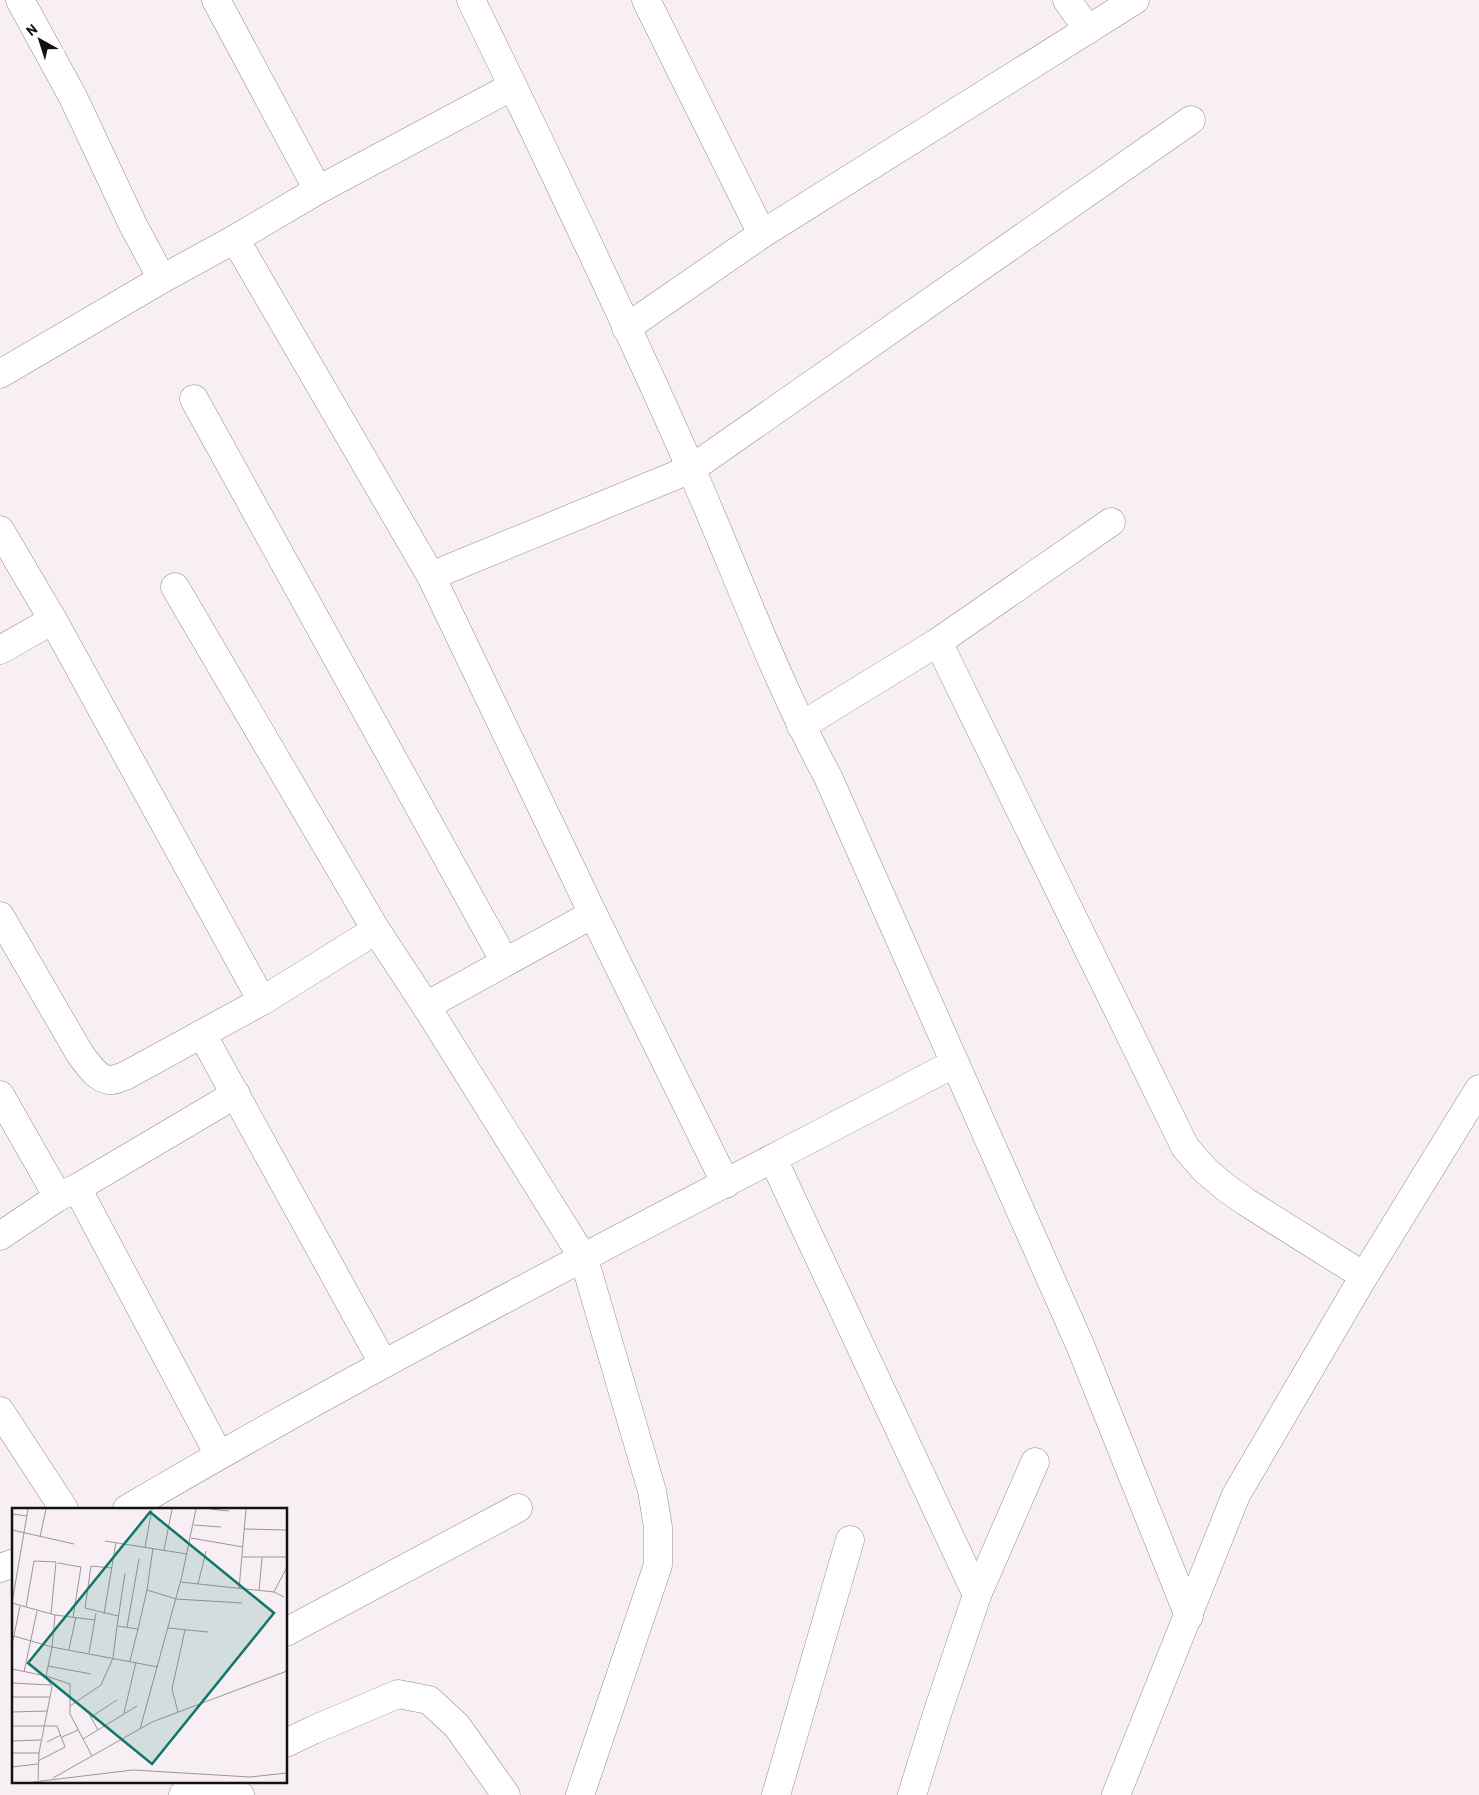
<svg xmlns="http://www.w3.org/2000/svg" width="1479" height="1795" viewBox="0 0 1479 1795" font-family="Barlow,sans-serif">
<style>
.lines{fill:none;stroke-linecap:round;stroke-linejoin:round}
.minor-casing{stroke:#938b8f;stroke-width:29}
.minor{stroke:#fff;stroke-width:28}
.inset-road{fill:none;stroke:#9c9699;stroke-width:1}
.view{fill:#0f766e;fill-opacity:0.15;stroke:#0f766e;stroke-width:2.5}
.inset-edge{fill:none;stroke:#141113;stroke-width:2.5}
</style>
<rect width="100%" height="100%" fill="#f7eff3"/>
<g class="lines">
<defs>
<g id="minor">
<polyline points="20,0 73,97 133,225 162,279"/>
<polyline points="216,0 318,190"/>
<path d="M 471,0 C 547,156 622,312 692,471 C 737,573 775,679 828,777 L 1080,1345 L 1189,1616"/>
<polyline points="646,0 762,234"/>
<polyline points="1067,0 1088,30"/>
<polyline points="235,239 431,576"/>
<polyline points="626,328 762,234 1135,0"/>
<polyline points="0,374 162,279 235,239 318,190 513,86"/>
<polyline points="194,399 505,962"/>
<polyline points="0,530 53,620 262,1001"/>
<polyline points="175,587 376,930 426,1006"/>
<polyline points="938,642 1185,1147 1205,1170 1225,1187 1246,1202 1364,1276"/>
<polyline points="0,650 53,620"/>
<polyline points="801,726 938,642 1111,522"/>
<polyline points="593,914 726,1184"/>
<path d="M 0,916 L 80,1054 C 87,1063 97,1079 109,1080 C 114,1081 120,1077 125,1076 L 262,1001 L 376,930"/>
<polyline points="202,1034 383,1363"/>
<polyline points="0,1095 58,1197"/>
<polyline points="773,1159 977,1595"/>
<polyline points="77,1188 219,1455"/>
<polyline points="0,1236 58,1197 77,1188 236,1094"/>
<polyline points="0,1411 64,1509"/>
<path d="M 127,1509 C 397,1350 678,1209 955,1063"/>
<polyline points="0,1568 14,1563"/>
<polyline points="286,1632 518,1508"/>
<polyline points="286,1743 313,1730 398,1694 429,1700 457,1726 506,1795"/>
<polyline points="211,1781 240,1795"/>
<polyline points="183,1795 210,1781"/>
<polyline points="580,1795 658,1565 658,1527 652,1491 584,1259 426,1006 593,914 431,576 691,469 1191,120"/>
<polyline points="776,1795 850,1540"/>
<polyline points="912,1795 937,1714 977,1595 1035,1462"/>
<polyline points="1116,1795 1236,1495 1364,1276 1479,1089"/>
</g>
</defs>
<use href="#minor" class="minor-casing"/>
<use href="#minor" class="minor"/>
</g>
<g transform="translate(12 1508)">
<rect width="275" height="275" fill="#f7eff3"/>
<path class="inset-road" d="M 198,1 L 217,3M 0,6 L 15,8M 182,17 L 209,19M 232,21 L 275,22M 0,22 L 62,36M 28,29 L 34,1M 179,30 L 231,39M 93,33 L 175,46M 133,39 L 140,1M 152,42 L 160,1M 230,49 L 275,49M 46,55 L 69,59 L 61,109M 100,60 L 79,58 L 73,100 L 106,108M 168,74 L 262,84 L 272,89M 186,76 L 194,43M 227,81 L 234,1M 135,82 L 141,40M 247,83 L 250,50M 262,84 L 275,59M 0,95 L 16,1M 0,95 L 43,107 L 83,112M 14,99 L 22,53 L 44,54 L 39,106M 92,106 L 104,34M 105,118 L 113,65M 115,119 L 127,51M 156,120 L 196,124M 2,128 L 40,139 L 43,107M 0,137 L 8,98M 57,141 L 64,109M 77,145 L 84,105M 118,153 L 126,121M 36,158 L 79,166M 0,161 L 34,168 L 40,139 L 146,159M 12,164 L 25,103M 34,168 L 58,176 L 58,206 L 80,248M 0,175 L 38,177M 0,189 L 38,189M 58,198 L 89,177 L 101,150 L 105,118 L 126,121 L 135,82 L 164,91 L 230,95M 0,204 L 35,203M 76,204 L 86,222M 166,204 L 160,181 L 173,122M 112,205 L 124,154M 79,209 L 105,192M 0,218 L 45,218 L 53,239 L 26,253M 128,221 L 170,68 L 184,1M 50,229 L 66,222M 71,231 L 125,198M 0,233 L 29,232M 35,234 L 49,227M 0,245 L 27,245M 0,259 L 26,256M 41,270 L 140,214 L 275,163M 26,272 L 27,245 L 40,179 L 34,168M 21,274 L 121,262 L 238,269 L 275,265"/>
<path class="view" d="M 138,4 L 262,105 L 140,256 L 16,155 Z"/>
<rect width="275" height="275" class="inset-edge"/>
</g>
<g transform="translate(40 40) rotate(321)" stroke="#ffffff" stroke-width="4" paint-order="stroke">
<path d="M0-4L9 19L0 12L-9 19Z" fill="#141113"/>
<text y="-8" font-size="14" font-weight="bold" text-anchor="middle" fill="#141113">N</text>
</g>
</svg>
